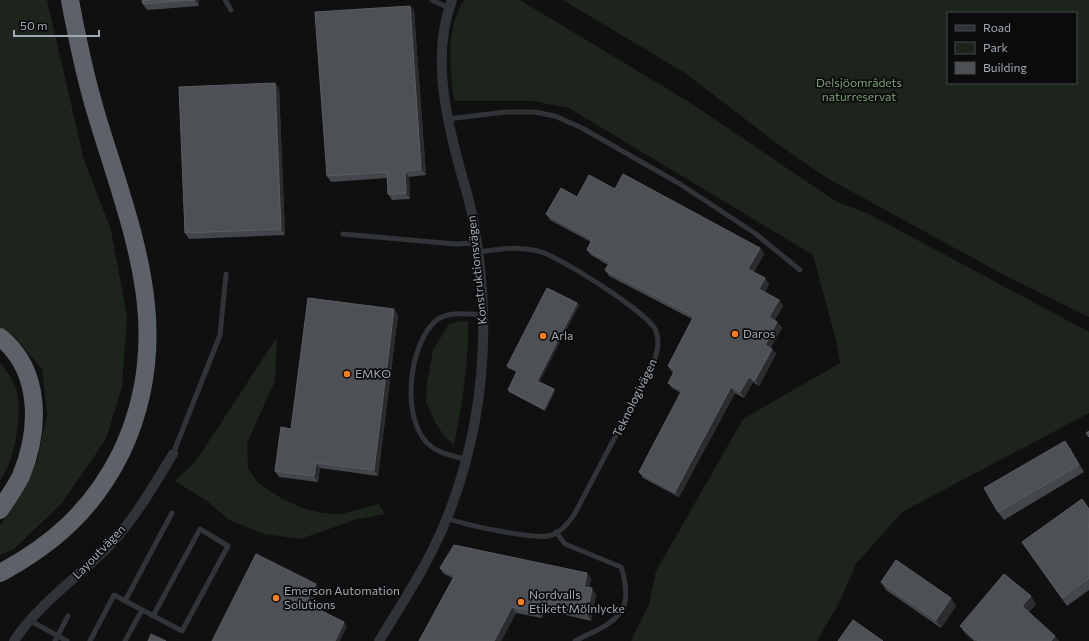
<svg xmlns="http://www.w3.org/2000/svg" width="1089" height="641" viewBox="0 0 1089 641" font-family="Commissioner,sans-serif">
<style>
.green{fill:#1c241c;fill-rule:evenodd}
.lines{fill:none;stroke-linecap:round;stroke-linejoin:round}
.service{stroke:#303337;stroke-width:5}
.minor{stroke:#303337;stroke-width:10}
.motorway{stroke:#5c6268;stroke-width:18}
.wall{fill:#43464a}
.shaded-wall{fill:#2a2c2e}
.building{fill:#4d5055;stroke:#5a5e64}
.poi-dot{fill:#ff801a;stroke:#0b0b0c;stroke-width:1.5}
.labels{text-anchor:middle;stroke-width:3.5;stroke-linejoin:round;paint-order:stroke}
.park-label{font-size:12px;fill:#7ba174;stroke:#0b0b0c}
.street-label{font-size:12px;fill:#9faab4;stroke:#0b0b0c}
.poi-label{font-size:12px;fill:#9faab4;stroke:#0b0b0c;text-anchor:start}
</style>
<rect width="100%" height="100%" fill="#101011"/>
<g class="green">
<polygon points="0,0 47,0 84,160 111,230 127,317 122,387 106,439 62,503 14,549 0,555 0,525 8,515 37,461 47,415 42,369 15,337 0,328"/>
<path d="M 464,0 L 520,0 L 689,102 L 837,202 L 869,214 L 1089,332 L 1089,413 L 902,512 L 856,564 L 839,603 L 817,641 L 631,641 L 649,605 L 656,571 L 743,419 L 840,363 L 836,340 L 813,255 L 569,108 L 533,101 L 454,101 C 450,70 445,27 464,0 Z"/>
<path d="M 563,0 L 1089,0 L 1089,317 L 1004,275 L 827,178 L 779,145 L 685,73 ZM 948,13 L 1076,13 L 1076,83 L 948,83 Z"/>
<path d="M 460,321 L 468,322 C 469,363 462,404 454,445 L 445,437 L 435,422 L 426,402 L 427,382 L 433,350 L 449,324 Z"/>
<polygon points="277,337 275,381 247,443 248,468 258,483 281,498 302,508 322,513 341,514 379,504 385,514 358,519 300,539 264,534 229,520 207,501 175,481 196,461"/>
<path d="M 0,363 C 8,372 17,386 18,398 C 21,422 14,462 0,481 Z"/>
</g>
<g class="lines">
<g class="service">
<polyline points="225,0 231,10"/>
<polyline points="432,0 449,8"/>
<polyline points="448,119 505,112 535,112 555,116 582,128 680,184 756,234 800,270"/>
<polyline points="343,234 455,244 476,243"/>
<polyline points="173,454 220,335 226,274"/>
<path d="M 466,459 C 456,457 441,454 432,447 C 399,424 408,341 438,319 C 451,311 469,314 483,315"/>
<path d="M 447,518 C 464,525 532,539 548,536 C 560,534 568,523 574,515 L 645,380 C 653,365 662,348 656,331 C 649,313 559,256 538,251 C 517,246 499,249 478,252"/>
<path d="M 556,532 L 565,544 L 621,567 C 637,616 613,622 575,641"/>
<polyline points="125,601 172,513"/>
<polyline points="29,620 67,641"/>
<polyline points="55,641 68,616"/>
<polyline points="90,641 114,595 182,631 228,546 200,529 153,616"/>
<polyline points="125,641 142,610"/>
</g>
<g class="minor">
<path d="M 14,641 C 39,603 79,577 111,544 C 136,517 154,485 173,454"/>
<path d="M 379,641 C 403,602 430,561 447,518 C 486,420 492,317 472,214 C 469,198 463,181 459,165 C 445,114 432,52 452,0"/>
</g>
<g class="motorway">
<path d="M 0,337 C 42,371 40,430 21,476 C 15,488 7,499 0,510"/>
<path d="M 0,573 C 54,544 93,509 121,453 C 178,333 131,230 96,113 C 85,76 77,38 70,0"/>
</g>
</g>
<g class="wall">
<polygon points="199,0 199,6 147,10 143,4"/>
<polygon points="410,6 414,11 426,175 409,177 410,199 392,200 388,194 387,178 331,182 327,176"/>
<polygon points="279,88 285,235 189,239 185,233"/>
<polygon points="615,189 760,248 764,254 754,272 769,284 765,292 779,300 783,306 775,320 777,322 782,328 770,348 772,349 776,354 759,386 753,382 744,398 735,393 679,497 643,478 639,472 681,393 672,388 668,383 674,373 672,372 668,366 692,319 609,276 605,270 608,265 591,255 587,250 591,242 550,220 546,214 577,197"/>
<polygon points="577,303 579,305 539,382 554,389 555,391 545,411 509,392 508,390 517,372 508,368 507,366"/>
<polygon points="398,315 378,476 320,468 318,482 279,477 275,471 291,429"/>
<polygon points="1070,448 1084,472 1004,520 998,512"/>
<polygon points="1089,509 1089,590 1067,606 1022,542"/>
<polygon points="440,568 591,579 589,588 596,594 591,621 545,610 542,618 516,613 501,641 419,641 453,578 444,574"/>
<polygon points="881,582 956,606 941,628 886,590"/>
<polygon points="1036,604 1029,612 1059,641 974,641 965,633 960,626"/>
</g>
<g class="shaded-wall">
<polygon points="195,0 199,0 199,6"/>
<polygon points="410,6 414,11 426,175 421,169"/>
<polygon points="275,83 279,88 285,235 281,229"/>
<polygon points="405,171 409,177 410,199 406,193"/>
<polygon points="760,248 764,254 752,275 748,269"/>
<polygon points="765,278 769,284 763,295 759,289"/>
<polygon points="779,300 783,306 773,323 769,317"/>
<polygon points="577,303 579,305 539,383 537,381"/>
<polygon points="394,309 398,315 378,476 374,470"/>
<polygon points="777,322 782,328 769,351 765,345"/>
<polygon points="772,349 776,354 759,386 755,380"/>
<polygon points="749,377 753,382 744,398 740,392"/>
<polygon points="731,387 735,393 679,497 675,492"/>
<polygon points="554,389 555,391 545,411 544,409"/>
<polygon points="1065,441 1070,448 1084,472 1079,465"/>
<polygon points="316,463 320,468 318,482 314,476"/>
<polygon points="587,573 591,579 588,592 584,587"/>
<polygon points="316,584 318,588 309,607 306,603"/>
<polygon points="592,588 596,594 591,621 587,615"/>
<polygon points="1031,596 1036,604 1028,614 1022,606"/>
<polygon points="951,598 956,606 941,628 936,620"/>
<polygon points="541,604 545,610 542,618 538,612"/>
<polygon points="512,607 516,613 501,641 494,641"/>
<polygon points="344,622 347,626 340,641 335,641"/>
<polygon points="1055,636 1059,641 1051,641"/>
</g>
<g class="building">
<polygon points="142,0 195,0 143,4"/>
<polygon points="410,6 421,169 405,171 406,193 388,194 387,172 327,176 315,12"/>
<polygon points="275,83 281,229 185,233 179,87"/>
<polygon points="623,174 760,248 748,269 765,278 759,289 779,300 769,317 777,322 765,345 772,349 755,380 749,377 740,392 731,387 675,492 639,472 682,390 668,383 675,370 668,366 694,316 605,270 610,262 587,250 592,239 546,214 561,188 577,197 589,175 615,189"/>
<polygon points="547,288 577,303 537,381 554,389 544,409 508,390 517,371 507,366"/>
<polygon points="308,298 394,309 374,470 316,463 314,476 275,471 281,427 291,429"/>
<polygon points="1089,431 1089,437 1086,433"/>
<polygon points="1065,441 1079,465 998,512 984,488"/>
<polygon points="1082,499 1089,509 1089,526 1088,527 1089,529 1089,578 1062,598 1022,542"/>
<polygon points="454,545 587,573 584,587 592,588 587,615 541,604 538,612 512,607 494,641 419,641 455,575 440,568"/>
<polygon points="256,554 316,584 306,603 344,622 335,641 212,641"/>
<polygon points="896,560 951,598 936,620 881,582"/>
<polygon points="1004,574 1031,596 1022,606 1055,636 1051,641 978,641 960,626"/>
<polygon points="853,620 883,641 838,641"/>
<polygon points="151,634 166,641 148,641"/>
</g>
<g class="poi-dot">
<circle cx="735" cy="334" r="4"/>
<circle cx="543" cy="336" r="4"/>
<circle cx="347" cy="374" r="4"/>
<circle cx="276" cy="598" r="4"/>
<circle cx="521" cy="602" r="4"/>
</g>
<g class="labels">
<g class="park-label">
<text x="859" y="87">Delsjöområdets<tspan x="859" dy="14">naturreservat</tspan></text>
</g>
<g class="street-label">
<text transform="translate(477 270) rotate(-96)" y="4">Konstruktionsvägen</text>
<text transform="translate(635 398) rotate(-64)" y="4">Teknologivägen</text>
<text transform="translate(99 552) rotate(-46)" y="4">Layoutvägen</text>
</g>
<g class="poi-label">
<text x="743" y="338">Daros</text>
<text x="551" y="340">Arla</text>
<text x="355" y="378">EMKO</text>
<text x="284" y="595">Emerson Automation<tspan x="284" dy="14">Solutions</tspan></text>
<text x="529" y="599">Nordvalls<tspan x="529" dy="14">Etikett Mölnlycke</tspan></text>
</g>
</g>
<rect x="947" y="12" width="130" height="72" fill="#0b0b0c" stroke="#464b4f"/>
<rect x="955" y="25" width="20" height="6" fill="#303337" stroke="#464b4f"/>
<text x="983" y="32" font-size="12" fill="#9faab4">Road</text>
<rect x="955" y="42" width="20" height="12" fill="#1c241c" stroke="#464b4f"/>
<text x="983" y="52" font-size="12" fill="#9faab4">Park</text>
<rect x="955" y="62" width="20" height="12" fill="#4d5055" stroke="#464b4f"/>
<text x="983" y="72" font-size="12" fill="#9faab4">Building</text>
<path d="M14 30v6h85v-6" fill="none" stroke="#9faab4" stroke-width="2"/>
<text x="20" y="30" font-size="12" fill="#9faab4" stroke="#0b0b0c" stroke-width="3" paint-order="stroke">50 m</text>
</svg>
